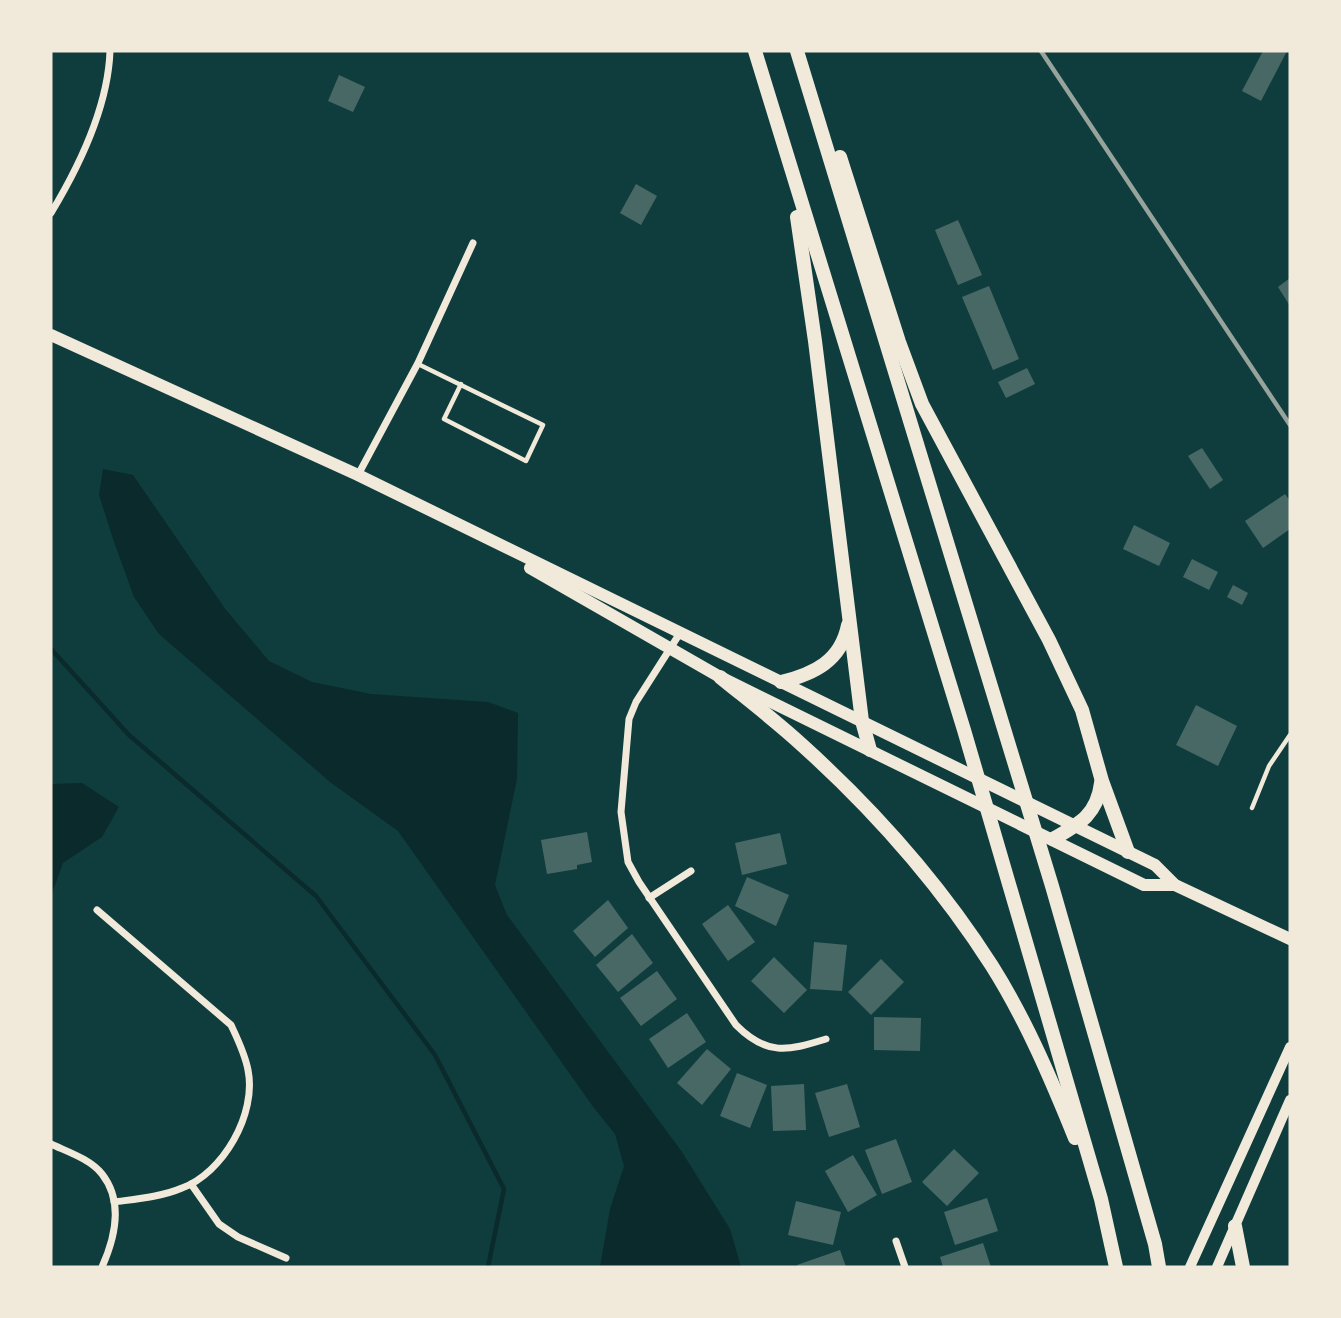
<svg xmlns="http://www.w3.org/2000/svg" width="1341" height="1318" viewBox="0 0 1341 1318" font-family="'Fira Sans Condensed',sans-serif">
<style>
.water{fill:#0a2a2b}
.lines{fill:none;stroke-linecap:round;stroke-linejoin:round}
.stream{stroke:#0a2a2b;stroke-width:4.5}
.building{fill:#486865}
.service{stroke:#f1e9da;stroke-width:4.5}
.minor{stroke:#f1e9da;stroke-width:7}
.tertiary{stroke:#f1e9da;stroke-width:10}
.secondary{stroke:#f1e9da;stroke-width:12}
.motorway{stroke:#f1e9da;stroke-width:14}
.rail{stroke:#97a49c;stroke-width:4.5}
</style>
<rect width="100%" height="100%" fill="#0f3d3e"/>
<g class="water">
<polygon points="103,469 133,475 226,610 269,661 312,682 371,694 488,702 518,713 517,779 495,885 507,915 682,1152 730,1229 741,1267 600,1267 610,1209 624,1166 615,1134 594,1108 398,831 330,782 159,634 134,597 113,539 99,495"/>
<polygon points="82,783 119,807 102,837 63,863 51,896 51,784"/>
</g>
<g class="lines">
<polyline class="stream" points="51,649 129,735 316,896 435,1055 504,1189 488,1267"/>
</g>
<g class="building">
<polygon points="1263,51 1287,51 1261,101 1242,91"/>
<polygon points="339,75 365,87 353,112 328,101"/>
<polygon points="636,184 657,196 641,225 620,213"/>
<polygon points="958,220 982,275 958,285 935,230"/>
<polygon points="1290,278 1290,306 1278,287"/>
<polygon points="989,286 1019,359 993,370 962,297"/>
<polygon points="1027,368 1035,384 1006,398 998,382"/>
<polygon points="1202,448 1223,480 1210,489 1188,456"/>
<polygon points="1285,494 1290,501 1290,529 1263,548 1245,521"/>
<polygon points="1134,525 1170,543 1159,566 1123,549"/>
<polygon points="1192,559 1218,572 1209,590 1183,577"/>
<polygon points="1233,585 1248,593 1242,605 1227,597"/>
<polygon points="1196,705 1237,726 1218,766 1176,745"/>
<polygon points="587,832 592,862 577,865 577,869 547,874 541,840"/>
<polygon points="780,833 787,864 742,875 735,843"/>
<polygon points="747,877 789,895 776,926 735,906"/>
<polygon points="608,900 628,928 595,957 573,931"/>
<polygon points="728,905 755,942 728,961 702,924"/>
<polygon points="632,934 653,963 618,992 596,965"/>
<polygon points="814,942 847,945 842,991 810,989"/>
<polygon points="774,957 807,990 784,1013 751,981"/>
<polygon points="881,959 904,982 871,1015 848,992"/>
<polygon points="657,971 677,999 641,1026 620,998"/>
<polygon points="687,1013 706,1042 668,1068 649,1039"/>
<polygon points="874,1017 921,1018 920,1051 874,1050"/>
<polygon points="707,1049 731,1069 702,1105 677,1083"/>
<polygon points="737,1073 767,1085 750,1128 720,1116"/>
<polygon points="804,1084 806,1130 773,1131 771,1086"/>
<polygon points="847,1084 860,1127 829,1137 815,1093"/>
<polygon points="896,1139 912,1182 882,1194 865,1150"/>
<polygon points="954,1149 979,1173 947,1206 922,1182"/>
<polygon points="853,1155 877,1195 848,1212 825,1171"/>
<polygon points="987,1198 998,1231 955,1245 944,1212"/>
<polygon points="796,1201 841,1212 833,1245 788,1235"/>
<polygon points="983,1243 991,1267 943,1267 940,1257"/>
<polygon points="840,1250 846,1267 797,1267 797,1265"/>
</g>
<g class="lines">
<g class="service">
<polyline points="418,364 543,425 526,461 444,419 461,384"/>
<polyline points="1252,808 1269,766 1290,735"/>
</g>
<g class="minor">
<path d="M 51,213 C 80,165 108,107 110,51"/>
<polyline points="358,475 418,363 473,243"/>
<path d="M 680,633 L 636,702 L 629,719 L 621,812 L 628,862 L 639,882 L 736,1025 C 767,1056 787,1051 826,1039"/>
<polyline points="649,898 691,871"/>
<path d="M 97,910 L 231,1025 C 238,1040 245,1054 248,1070 C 257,1114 223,1173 182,1188 C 161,1197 136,1199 114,1202"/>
<path d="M 51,1144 C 68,1152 90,1159 102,1174 C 124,1202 115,1238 102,1267"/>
<polyline points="191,1184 219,1224 238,1237 286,1258"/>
<polyline points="896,1241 905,1267"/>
</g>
<g class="tertiary">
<polyline points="1190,1267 1290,1047"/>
<polyline points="1217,1267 1290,1100"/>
</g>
<g class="secondary">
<polyline points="51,335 358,475 1155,865 1175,885 1290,939"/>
<polyline points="530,568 720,677 1144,885 1175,885"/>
</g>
<g class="motorway">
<polyline points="755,51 964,730 1101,1199 1116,1267"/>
<polyline points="797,51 1052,886 1155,1244 1159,1267"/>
<polyline points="840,157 899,342 922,404 1049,640 1082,710 1102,781 1128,852"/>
<polyline points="797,217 815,341 862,721 870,750"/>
<path d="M 720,677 C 747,699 776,721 802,745 C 874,810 939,883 992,966 C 1026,1020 1051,1079 1075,1138"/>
<path d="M 781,682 C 814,674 841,661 848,625"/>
<path d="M 1053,839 C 1079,824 1097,815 1101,783"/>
<polyline points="1235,1226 1243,1267"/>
</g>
<polyline class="rail" points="1041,51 1290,425"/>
</g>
<rect width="1341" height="1318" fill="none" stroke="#f1e9da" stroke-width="105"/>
</svg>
